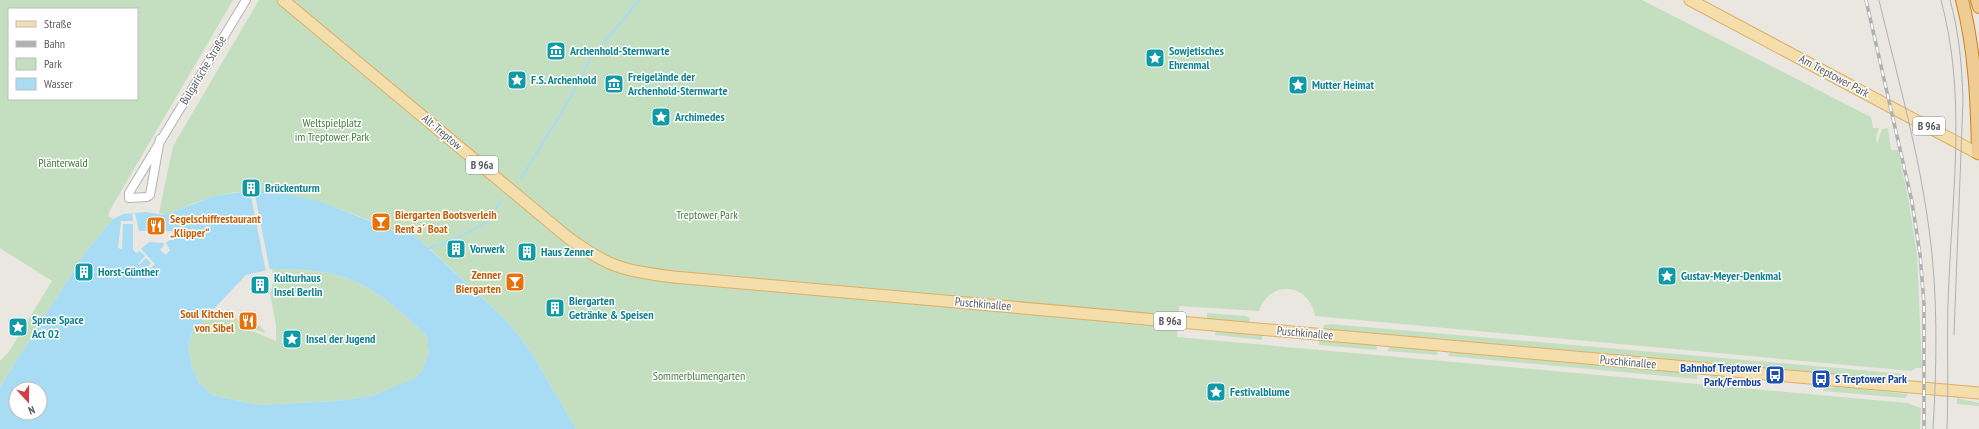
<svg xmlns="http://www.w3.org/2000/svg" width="1979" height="429" viewBox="0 0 1979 429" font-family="'PT Sans Narrow',sans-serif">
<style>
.green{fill:#c4dfc0;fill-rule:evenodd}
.water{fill:#a8dcf4;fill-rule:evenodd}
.pier{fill:#eae7e1}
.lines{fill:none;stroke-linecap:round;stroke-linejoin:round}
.stream{stroke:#a8dcf4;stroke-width:2}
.minor-casing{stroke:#b1b4b7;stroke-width:10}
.major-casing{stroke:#dfad65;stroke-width:13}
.highway-casing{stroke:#d0801b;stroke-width:14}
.minor{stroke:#fff;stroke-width:8}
.major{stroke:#f4dfac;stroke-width:11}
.highway{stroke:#efcc93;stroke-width:12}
.tram{stroke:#afb0b0;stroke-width:1}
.rail-casing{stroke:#afb0b0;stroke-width:3.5}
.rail{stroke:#fff;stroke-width:2;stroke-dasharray:6;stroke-linecap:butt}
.labels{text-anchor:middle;stroke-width:3;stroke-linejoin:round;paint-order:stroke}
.shield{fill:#fff;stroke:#8b8e90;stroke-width:1}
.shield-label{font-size:11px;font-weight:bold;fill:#595d60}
.culture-label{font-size:12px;font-weight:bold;fill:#0d838f;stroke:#fff;text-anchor:start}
.street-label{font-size:12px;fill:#595d60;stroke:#fff}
.park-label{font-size:12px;fill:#427b3d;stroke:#fff}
.food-label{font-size:12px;font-weight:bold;fill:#c56008;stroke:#fff;text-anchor:start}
.transit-label{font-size:12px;font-weight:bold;fill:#164399;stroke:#fff;text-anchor:end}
</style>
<rect width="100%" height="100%" fill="#eae7e1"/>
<g class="green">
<path d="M 0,0 L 233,0 L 110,210 L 108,216 L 113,219 L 84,254 L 0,387 L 0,361 L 8,353 L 52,281 L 0,248 ZM 9,9 L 137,9 L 137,99 L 9,99 Z"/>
<path d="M 259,0 L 1642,0 L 1871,117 L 1873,128 L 1879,128 L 1876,137 L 1877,144 L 1882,129 L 1888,128 L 1891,150 L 1898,150 L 1909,203 L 1917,254 L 1922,368 L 1916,368 L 1912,371 L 1315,316 C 1310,283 1269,279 1259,311 L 1179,306 L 1177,337 L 1907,403 L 1921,408 L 1920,429 L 576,429 L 531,352 L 507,321 L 429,248 L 405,228 L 401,233 C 341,210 278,178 213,197 C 197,201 181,209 165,215 L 159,213 L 173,146 Z"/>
<path d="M 272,269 C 300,269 333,270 359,283 C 384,296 408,317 427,337 L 429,354 L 421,372 L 415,378 L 395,387 L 372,396 L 337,401 L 258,405 L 212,395 L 199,383 L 192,367 L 188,346 L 192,332 L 212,310 L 220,317 L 228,309 L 247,330 L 255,332 L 276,341 L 276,325 L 270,294 L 274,280 Z"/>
<polygon points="1207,313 1245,316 1250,318 1249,323 1207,319"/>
<polygon points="254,321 265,331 264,333 250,327"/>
<polygon points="1331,324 1906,374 1908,380 1820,374 1323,329 1324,325"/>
<polygon points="1216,330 1262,335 1262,340 1215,335"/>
<polygon points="1319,340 1376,345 1377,350 1319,345"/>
<polygon points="1390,346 1436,350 1438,355 1387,351"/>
<polygon points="1450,352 1697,374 1697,379 1448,356"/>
<polygon points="1711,375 1751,382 1751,384 1710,380"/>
<polygon points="1836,387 1842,387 1908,394 1905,398 1823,391 1824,388"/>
<polygon points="1957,398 1979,403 1979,406 1957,404"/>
</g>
<path class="water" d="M 256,190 L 283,193 L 319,201 L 400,233 L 405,228 L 410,231 L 507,321 L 531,352 L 576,429 L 0,429 L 0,387 L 84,254 L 113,219 L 123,214 L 146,212 L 165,215 L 214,196 ZM 272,269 C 300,269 333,270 359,283 C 384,296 408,317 427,337 L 429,354 L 421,372 L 415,378 L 372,396 L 337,401 L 258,405 L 212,395 L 199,383 L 192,367 L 188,346 L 192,332 L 246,275 ZM 16,389 L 40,389 L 40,413 L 16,413 Z"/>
<g class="pier">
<polygon points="254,190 270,271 266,272 250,191"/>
<polygon points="135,213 139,231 177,231 178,233 166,243 170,250 166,255 160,250 164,245 164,243 149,242 141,249 155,264 146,272 145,270 151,263 146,258 139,265 138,264 145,256 140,251 136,253 133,250 133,224 123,224 122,249 118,248 121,221 133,221 132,214"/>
</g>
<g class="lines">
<g class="stream">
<polyline points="521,178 567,104 590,60 639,0"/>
<polyline points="428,249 470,232 488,221 502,200"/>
</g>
<defs>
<polyline id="minor" points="160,139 150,195 147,197 129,198 129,193 246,0"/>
<g id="major">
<path d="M 283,0 L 566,236 C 607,267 624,271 674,277 L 1979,393"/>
<polyline points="1690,0 1979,154"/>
</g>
<g id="highway">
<path d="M 1962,0 C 1975,50 1977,102 1978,153"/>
<polyline points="1977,0 1979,7"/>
</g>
</defs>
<use href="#minor" class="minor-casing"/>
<use href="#major" class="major-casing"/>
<use href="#highway" class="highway-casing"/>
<use href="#minor" class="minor"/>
<use href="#major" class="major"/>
<use href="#highway" class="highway"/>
<g class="tram">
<path d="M 1879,0 C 1897,76 1919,152 1929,229 C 1938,293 1937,364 1933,429"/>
<path d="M 1941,0 C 1966,92 1953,186 1949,280 C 1946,330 1949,380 1947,429"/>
<path d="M 1950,0 C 1959,32 1962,66 1963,100 L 1954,335"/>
</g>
<defs>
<polyline id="rail" points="1866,0 1912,202 1920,254 1924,304 1924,429"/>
</defs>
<use href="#rail" class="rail-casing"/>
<use href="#rail" class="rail"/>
</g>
<defs>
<symbol id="museum-square" viewBox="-11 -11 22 22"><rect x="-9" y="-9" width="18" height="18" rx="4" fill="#0f9aa8" stroke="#fff"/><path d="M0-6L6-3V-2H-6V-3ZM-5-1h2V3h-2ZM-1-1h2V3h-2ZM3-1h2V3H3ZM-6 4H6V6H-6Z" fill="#fff"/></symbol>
<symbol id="sight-square" viewBox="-11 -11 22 22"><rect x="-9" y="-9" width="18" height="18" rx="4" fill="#0f9aa8" stroke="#fff"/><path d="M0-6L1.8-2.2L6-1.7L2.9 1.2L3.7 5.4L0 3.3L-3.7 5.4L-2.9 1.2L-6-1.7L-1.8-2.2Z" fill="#fff"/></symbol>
<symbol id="building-square" viewBox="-11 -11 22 22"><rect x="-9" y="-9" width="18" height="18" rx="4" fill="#0f9aa8" stroke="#fff"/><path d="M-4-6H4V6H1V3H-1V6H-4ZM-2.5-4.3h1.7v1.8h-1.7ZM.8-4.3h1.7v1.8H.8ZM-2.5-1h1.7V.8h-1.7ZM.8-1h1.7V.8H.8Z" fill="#fff"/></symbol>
<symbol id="bar-square" viewBox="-11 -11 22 22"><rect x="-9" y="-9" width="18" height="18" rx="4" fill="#e8710a" stroke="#fff"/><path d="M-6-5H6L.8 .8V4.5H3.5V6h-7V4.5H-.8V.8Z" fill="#fff"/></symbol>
<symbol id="restaurant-square" viewBox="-11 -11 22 22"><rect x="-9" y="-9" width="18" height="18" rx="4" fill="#e8710a" stroke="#fff"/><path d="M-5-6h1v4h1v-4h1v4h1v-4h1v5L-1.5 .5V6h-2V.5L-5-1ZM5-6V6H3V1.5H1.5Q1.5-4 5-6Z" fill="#fff"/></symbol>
<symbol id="bus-square" viewBox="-11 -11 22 22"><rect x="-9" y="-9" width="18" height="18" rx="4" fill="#1a4fb4" stroke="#fff"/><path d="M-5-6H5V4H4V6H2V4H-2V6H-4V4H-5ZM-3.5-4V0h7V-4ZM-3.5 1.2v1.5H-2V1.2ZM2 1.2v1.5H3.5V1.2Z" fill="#fff"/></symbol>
</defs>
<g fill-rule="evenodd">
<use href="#museum-square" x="545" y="40" width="22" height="22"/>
<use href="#sight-square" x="1144" y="47" width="22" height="22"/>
<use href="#sight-square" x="506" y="69" width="22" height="22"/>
<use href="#museum-square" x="603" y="73" width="22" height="22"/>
<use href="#sight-square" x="1287" y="74" width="22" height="22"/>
<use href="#sight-square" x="650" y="106" width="22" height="22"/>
<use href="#building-square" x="240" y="177" width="22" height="22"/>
<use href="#bar-square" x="370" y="211" width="22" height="22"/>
<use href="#restaurant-square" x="145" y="215" width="22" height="22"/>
<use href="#building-square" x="445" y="238" width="22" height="22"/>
<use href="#building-square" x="516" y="241" width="22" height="22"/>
<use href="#building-square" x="73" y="261" width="22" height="22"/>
<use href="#sight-square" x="1656" y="265" width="22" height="22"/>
<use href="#bar-square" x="504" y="271" width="22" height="22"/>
<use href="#building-square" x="249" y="274" width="22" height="22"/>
<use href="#building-square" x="544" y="297" width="22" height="22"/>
<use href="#restaurant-square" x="237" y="310" width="22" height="22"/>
<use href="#sight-square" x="7" y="316" width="22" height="22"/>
<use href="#sight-square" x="281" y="328" width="22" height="22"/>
<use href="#bus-square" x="1764" y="364" width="22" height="22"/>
<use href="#bus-square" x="1810" y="368" width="22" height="22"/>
<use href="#sight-square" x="1205" y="381" width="22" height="22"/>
</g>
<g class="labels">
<g class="shield">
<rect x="1913" y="117" width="32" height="18" rx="3"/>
<rect x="466" y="156" width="32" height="18" rx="3"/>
<rect x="1154" y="312" width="32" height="18" rx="3"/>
</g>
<g class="shield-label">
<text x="1929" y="130">B 96a</text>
<text x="482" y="169">B 96a</text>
<text x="1170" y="325">B 96a</text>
</g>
<g class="culture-label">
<text x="570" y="55">Archenhold-Sternwarte</text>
<text x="1169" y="55">Sowjetisches<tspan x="1169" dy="14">Ehrenmal</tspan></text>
<text x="628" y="81">Freigelände der<tspan x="628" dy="14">Archenhold-Sternwarte</tspan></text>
<text x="531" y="84">F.S. Archenhold</text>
<text x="1312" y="89">Mutter Heimat</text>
<text x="675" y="121">Archimedes</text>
<text x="265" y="192">Brückenturm</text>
<text x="470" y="253">Vorwerk</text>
<text x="541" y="256">Haus Zenner</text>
<text x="98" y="276">Horst-Günther</text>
<text x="1681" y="280">Gustav-Meyer-Denkmal</text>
<text x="274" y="282">Kulturhaus<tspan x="274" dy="14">Insel Berlin</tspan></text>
<text x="569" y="305">Biergarten<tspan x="569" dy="14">Getränke &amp; Speisen</tspan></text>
<text x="32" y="324">Spree Space<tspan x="32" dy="14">Act 02</tspan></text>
<text x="306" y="343">Insel der Jugend</text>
<text x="1230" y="396">Festivalblume</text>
</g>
<g class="street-label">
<text transform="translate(203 70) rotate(-59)" y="4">Bulgarische Straße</text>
<text transform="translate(1834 76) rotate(28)" y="4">Am Treptower Park</text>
<text transform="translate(442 132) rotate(40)" y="4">Alt-Treptow</text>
<text transform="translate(983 304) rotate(5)" y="4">Puschkinallee</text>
<text transform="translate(1305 333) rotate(5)" y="4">Puschkinallee</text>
<text transform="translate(1628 362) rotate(5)" y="4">Puschkinallee</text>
</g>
<g class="park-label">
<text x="332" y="127">Weltspielplatz<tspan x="332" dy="14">im Treptower Park</tspan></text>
<text x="63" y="167">Plänterwald</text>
<text x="707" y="219">Treptower Park</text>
<text x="699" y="380">Sommerblumengarten</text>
</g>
<g class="food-label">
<text x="395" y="219">Biergarten Bootsverleih<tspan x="395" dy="14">Rent a´ Boat</tspan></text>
<text x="170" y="223">Segelschiffrestaurant<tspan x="170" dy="14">„Klipper“</tspan></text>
<text x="501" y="279" text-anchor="end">Zenner<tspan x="501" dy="14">Biergarten</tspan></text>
<text x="234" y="318" text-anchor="end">Soul Kitchen<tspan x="234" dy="14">von Sibel</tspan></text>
</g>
<g class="transit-label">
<text x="1761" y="372">Bahnhof Treptower<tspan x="1761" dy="14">Park/Fernbus</tspan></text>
<text x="1835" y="383" text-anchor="start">S Treptower Park</text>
</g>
</g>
<rect x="8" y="8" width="130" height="92" fill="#ffffff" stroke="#bdbebf"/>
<rect x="16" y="21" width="20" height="6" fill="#f4dfac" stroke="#bdbebf"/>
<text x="44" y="28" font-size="12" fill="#595d60">Straße</text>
<rect x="16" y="41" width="20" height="6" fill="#afb0b0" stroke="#bdbebf"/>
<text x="44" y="48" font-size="12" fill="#595d60">Bahn</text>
<rect x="16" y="58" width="20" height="12" fill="#c4dfc0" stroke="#bdbebf"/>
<text x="44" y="68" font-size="12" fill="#595d60">Park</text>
<rect x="16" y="78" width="20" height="12" fill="#a8dcf4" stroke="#bdbebf"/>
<text x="44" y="88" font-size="12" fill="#595d60">Wasser</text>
<g transform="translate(28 401) rotate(159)"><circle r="19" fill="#ffffff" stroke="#bdbebf"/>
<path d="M0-3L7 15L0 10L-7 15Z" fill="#d33f46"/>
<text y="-6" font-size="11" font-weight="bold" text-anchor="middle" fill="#595d60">N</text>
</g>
</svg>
